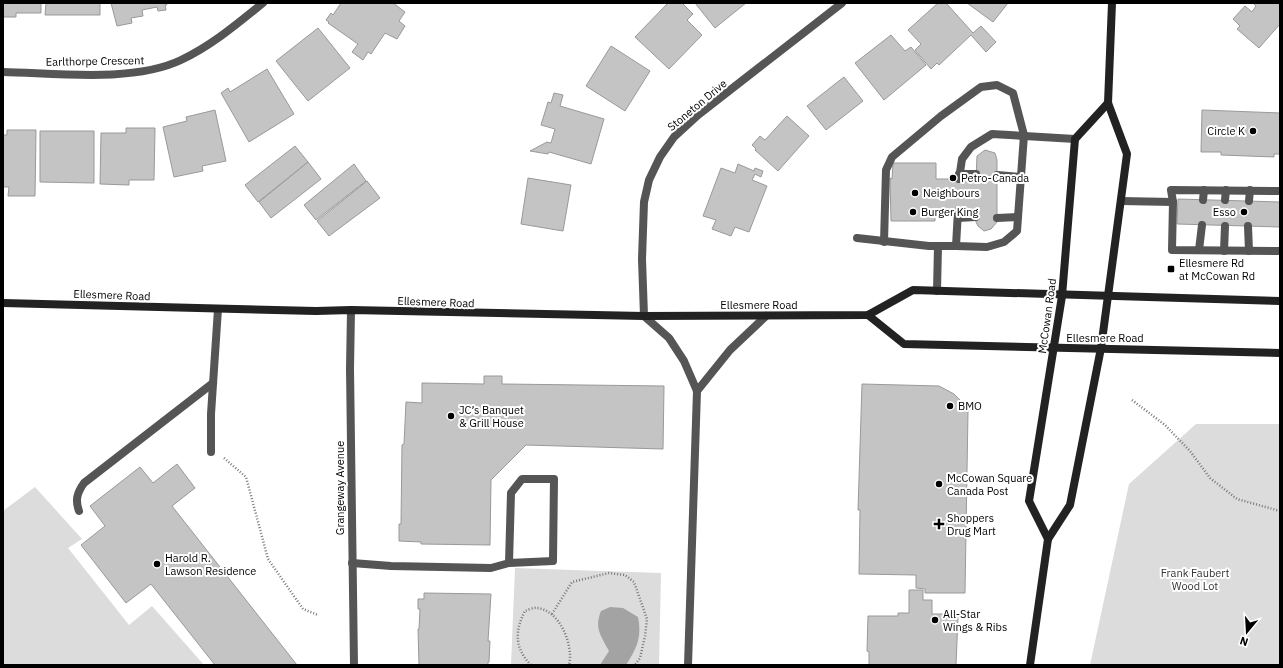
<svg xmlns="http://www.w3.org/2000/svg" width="1283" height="668" viewBox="0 0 1283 668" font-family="'IBM Plex Sans',sans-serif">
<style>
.green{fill:#dcdcdc}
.water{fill:#a3a3a3}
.building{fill:#c4c4c4;stroke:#999}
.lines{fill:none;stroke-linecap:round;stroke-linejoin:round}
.path{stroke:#777;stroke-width:2.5;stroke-dasharray:1 2;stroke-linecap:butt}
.service{stroke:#555;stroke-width:8}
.minor{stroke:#555;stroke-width:8}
.secondary{stroke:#222;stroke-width:8}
.poi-dot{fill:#000;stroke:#fff;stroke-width:1.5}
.labels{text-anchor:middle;stroke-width:4;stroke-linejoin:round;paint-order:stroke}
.street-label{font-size:11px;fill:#000;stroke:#fff}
.poi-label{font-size:11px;fill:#000;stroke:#fff;text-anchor:start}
.park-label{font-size:11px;fill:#333;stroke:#fff}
</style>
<rect width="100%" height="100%" fill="#fff"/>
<g class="green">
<polygon points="1196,424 1280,424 1280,665 1090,665 1129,484"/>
<polygon points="35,487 82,539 68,548 129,625 152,606 204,665 3,665 3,511"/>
<polygon points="515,568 661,573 659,665 511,665"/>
</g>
<path class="water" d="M 610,607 L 623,608 L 638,617 C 642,637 637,648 626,665 L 600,665 L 609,651 C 601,636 594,628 601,611 Z"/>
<g class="building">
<polygon points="3,3 41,3 41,13 16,13 16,17 3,17"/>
<polygon points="46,3 100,3 100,15 45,15"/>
<polygon points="111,3 166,3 167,5 165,5 166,10 158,11 157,7 142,10 143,16 131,18 132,23 117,26"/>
<polygon points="341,3 393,3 405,12 399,21 405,26 397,39 385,33 371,54 368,52 363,60 352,52 358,44 328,23 329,22 326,20 331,13 333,15"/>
<polygon points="668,3 682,3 693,14 687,20 702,35 669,69 635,37"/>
<polygon points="695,3 746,3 715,28"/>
<polygon points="938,3 946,3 973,33 981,26 996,42 986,52 971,35 939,65 937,63 931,69 915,50 921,44 908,30"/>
<polygon points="967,3 1008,3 993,22"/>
<polygon points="1253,3 1280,3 1280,24 1259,48 1237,29 1240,26 1233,19 1245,6 1252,12 1256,6"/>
<polygon points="318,28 350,68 308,101 276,61"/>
<polygon points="891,35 905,51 911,47 926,65 884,100 855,63"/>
<polygon points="611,46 650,71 625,111 586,86"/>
<polygon points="267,69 294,114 249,142 221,93 228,88 230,92"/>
<polygon points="844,77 863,101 826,130 807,106"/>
<polygon points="554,93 563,95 560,106 604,119 591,164 549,152 548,154 530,151 547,142 551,143 555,129 541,125 548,102 551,103"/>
<polygon points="215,110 226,161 202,166 203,171 174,177 163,127 187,121 186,117"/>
<polygon points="1202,110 1280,113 1280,154 1274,154 1274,157 1221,155 1221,152 1201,152"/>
<polygon points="787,116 809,136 778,171 755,150 756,149 752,145 760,136 765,140"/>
<polygon points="126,128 155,128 154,180 129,180 129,185 100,184 101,133 126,133"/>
<polygon points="7,130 36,130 35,196 8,196 9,187 3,187 3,135 7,135"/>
<polygon points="40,131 94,131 94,183 40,182"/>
<polygon points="295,146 308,162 258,202 245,185"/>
<polygon points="985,150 995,153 997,160 997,222 991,229 984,231 978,226 976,222 976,211 935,211 935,221 891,221 890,178 892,179 893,163 936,163 936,179 976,179 977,156"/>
<polygon points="308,162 321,179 271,218 259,202"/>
<polygon points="354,164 366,181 316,220 304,205"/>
<polygon points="738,164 754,171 755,168 763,171 761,177 755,174 752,180 767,186 749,232 735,227 731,236 712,229 716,220 703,216 721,168 735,173"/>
<polygon points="528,178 571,185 563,231 521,224"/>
<polygon points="367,181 380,198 329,236 317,221"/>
<polygon points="1178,199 1280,202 1280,227 1177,224"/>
<polygon points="484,376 502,376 502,384 664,386 663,449 526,445 491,480 490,545 421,544 421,542 399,541 399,524 401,524 402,445 404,444 406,402 422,403 422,383 484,384"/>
<polygon points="862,384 939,386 954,394 962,402 966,411 968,411 965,593 925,593 925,589 916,588 916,575 859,574 860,510 858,510"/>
<polygon points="177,464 195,488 172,506 297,665 215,665 151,584 126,603 81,545 105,526 90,506 140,467 153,483"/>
<polygon points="909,590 923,590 923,600 932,600 932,614 950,614 950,617 958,617 956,665 869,665 869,652 867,651 868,616 898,616 898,613 909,613"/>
<polygon points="424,593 491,594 488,641 490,641 489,662 488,662 488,665 419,665 418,629 419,629 420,609 418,609 418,599 424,599"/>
</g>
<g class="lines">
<g class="path">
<polyline points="1132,400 1165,425 1190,451 1210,478 1237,499 1280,511"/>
<polyline points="224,458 246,477 268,559 303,609 318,615"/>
<polyline points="552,614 572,582 609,573 625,575 634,582 647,619 645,636 640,658 635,665"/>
<path d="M 531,665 C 514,648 515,630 525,611 C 528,610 534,607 537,608 C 560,610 574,646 569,665"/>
</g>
<g class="service">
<polyline points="959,174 976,174"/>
<polyline points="997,175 1021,177"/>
<polyline points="959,179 962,159 971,147 992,134 1075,139"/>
<polyline points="1203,200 1204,190"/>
<polyline points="1225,200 1226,190"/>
<polyline points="1121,201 1173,202 1172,250 1280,251"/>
<polyline points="1249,201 1250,190"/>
<polyline points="1173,202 1171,190 1280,191"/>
<polyline points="958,218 976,217"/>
<polyline points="997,218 1018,217"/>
<polyline points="1248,226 1249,251"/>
<polyline points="857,238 929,246 956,246 958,211"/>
<polyline points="884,242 886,170 892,157 941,116 981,87 997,85 1013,93 1024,135 1017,231 1004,242 987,247 956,246"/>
<polyline points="1199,250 1202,225"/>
<polyline points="1224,251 1225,226"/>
<polyline points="937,291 938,246"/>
<polyline points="644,316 669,338 684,361 697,391 688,665"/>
<polyline points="697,391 730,350 766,316"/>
<polyline points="211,452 211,414 218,309"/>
<path d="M 79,511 C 75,500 77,493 84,483 L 213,383"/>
<polyline points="352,563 391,566 491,568 509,563 553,561 554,479 522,479 511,493 509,563"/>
</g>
<g class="minor">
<path d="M 3,72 C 55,73 133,83 181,60 C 211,46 237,24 263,3"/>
<polyline points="351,310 350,369 354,665"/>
<polyline points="644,316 642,259 644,202 649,180 660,157 674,137 698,115 842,3"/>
</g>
<g class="secondary">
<polyline points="3,303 316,311 351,310 644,316 868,315 913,290 1280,301"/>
<polyline points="868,315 904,344 1280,353"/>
<polyline points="1048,539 1029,501 1062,296 1075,139 1108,103"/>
<polyline points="1030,665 1048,539 1070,505 1101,348 1127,154 1108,103 1112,3"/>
</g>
</g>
<g class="poi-dot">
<circle cx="1253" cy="131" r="4"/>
<circle cx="953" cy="178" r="4"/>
<circle cx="915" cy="193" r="4"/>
<circle cx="913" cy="212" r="4"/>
<circle cx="1244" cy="212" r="4"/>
<rect x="1167" y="265" width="8" height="8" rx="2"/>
<circle cx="950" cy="406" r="4"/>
<circle cx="451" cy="416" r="4"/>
<circle cx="939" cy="484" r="4"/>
<path d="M937 518h4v4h4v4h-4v4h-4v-4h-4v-4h4z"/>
<circle cx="157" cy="564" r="4"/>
<circle cx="935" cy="620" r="4"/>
</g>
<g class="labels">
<g class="street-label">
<text transform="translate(95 61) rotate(-1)" y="4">Earlthorpe Crescent</text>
<text transform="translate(697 105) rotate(-40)" y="4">Stoneton Drive</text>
<text transform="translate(112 295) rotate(2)" y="4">Ellesmere Road</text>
<text transform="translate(436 302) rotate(2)" y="4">Ellesmere Road</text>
<text x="759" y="309">Ellesmere Road</text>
<text transform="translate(1047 316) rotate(-82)" y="4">McCowan Road</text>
<text x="1105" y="342">Ellesmere Road</text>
<text transform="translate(340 488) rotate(-90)" y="4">Grangeway Avenue</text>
</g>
<g class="poi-label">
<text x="1245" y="135" text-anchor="end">Circle K</text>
<text x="961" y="182">Petro-Canada</text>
<text x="923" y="197">Neighbours</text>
<text x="921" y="216">Burger King</text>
<text x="1236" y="216" text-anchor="end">Esso</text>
<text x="1179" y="267">Ellesmere Rd<tspan x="1179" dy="13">at McCowan Rd</tspan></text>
<text x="958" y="410">BMO</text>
<text x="459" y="414">JC’s Banquet<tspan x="459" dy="13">&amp; Grill House</tspan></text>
<text x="947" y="482">McCowan Square<tspan x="947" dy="13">Canada Post</tspan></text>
<text x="947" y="522">Shoppers<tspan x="947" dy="13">Drug Mart</tspan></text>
<text x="165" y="562">Harold R.<tspan x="165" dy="13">Lawson Residence</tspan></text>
<text x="943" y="618">All-Star<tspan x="943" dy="13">Wings &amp; Ribs</tspan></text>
</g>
<g class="park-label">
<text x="1195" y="577">Frank Faubert<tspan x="1195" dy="13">Wood Lot</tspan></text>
</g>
</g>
<rect width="1283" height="668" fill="none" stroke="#000000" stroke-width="8"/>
<g transform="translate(1247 632) rotate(198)" stroke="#ffffff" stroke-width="3" paint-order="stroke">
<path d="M0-3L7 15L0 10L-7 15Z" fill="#000000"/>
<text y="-6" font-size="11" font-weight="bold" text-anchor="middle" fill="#000000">N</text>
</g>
</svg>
